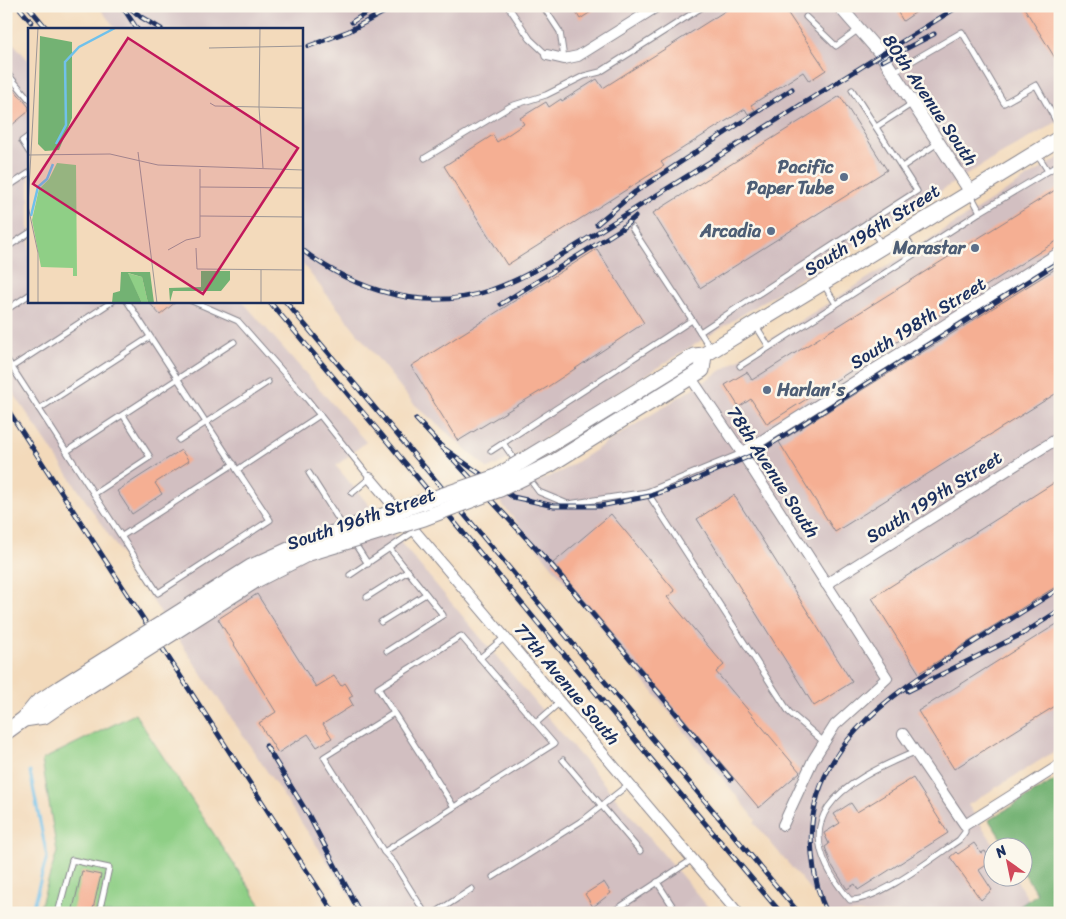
<svg xmlns="http://www.w3.org/2000/svg" width="1066" height="919" viewBox="0 0 1066 919" font-family="Sriracha,sans-serif">
<style>
.industrial{fill:#d2bfc1}
.green{fill:#8fcf86;stroke:#557f72}
.forest{fill:#73b273;stroke:#477068}
.lines{fill:none;stroke-linecap:round;stroke-linejoin:round}
.stream{stroke:#70c1eb;stroke-width:3}
.building{fill:#f5af93}
.service-casing{stroke:#87848c;stroke-width:7}
.minor-casing{stroke:#87848c;stroke-width:12}
.tertiary-casing{stroke:#87848c;stroke-width:14}
.secondary-casing{stroke:#87848c;stroke-width:17}
.service{stroke:#fff;stroke-width:5}
.minor{stroke:#fff;stroke-width:10}
.tertiary{stroke:#fff;stroke-width:12}
.secondary{stroke:#fff;stroke-width:15}
.rail-casing{stroke:#1b2f5e;stroke-width:5}
.rail{stroke:#fbf7ec;stroke-width:3;stroke-dasharray:9;stroke-linecap:butt}
.secondary-bridge-casing{stroke:#87848c;stroke-width:17;stroke-linecap:butt}
.secondary-bridge{stroke:#fff;stroke-width:15}
.service-dot{fill:#5c6f8a;stroke:#fbf7ec;stroke-width:2}
.labels{text-anchor:middle;stroke-width:5;stroke-linejoin:round;paint-order:stroke}
.street-label{font-size:18px;fill:#1b2f5e;stroke:#fbf7ec}
.service-label{font-size:18px;font-weight:bold;fill:#4e5e75;stroke:#fbf7ec;text-anchor:end}
.inset-river{fill:none;stroke:#70c1eb;stroke-width:2.5}
.inset-road{fill:none;stroke:#9d9696;stroke-width:1}
.view{fill:#c2185b;fill-opacity:0.15;stroke:#c2185b;stroke-width:2.5}
.inset-edge{fill:none;stroke:#1b2f5e;stroke-width:2.5}
</style>
<rect width="100%" height="100%" fill="#fbf7ec"/>
<filter id="ink" filterUnits="userSpaceOnUse"><feTurbulence type="fractalNoise" baseFrequency=".02" numOctaves="2"/><feDisplacementMap in="SourceGraphic" scale="10" xChannelSelector="R" yChannelSelector="G"/><feConvolveMatrix kernelMatrix="1 2 1 2 8 2 1 2 1" color-interpolation-filters="sRGB"/></filter>
<filter id="wash" filterUnits="userSpaceOnUse"><feTurbulence type="fractalNoise" baseFrequency=".0096" numOctaves="4" result="noise"/><feDisplacementMap in="SourceGraphic" scale="20" xChannelSelector="R" yChannelSelector="G"/><feGaussianBlur stdDeviation="1.12" result="paint"/><feColorMatrix in="noise" values="0 0 0 0 0 0 0 0 0 0 0 0 0 0 0 0 0 1.4 0 .05"/><feComposite in="paint" operator="in"/></filter>
<g filter="url(#wash)">
<rect width="100%" height="100%" fill="#f3dabb"/>
<g class="industrial">
<polygon points="98,6 1060,6 1060,120 979,167 521,453 488,469 413,403 301,262 301,29 116,29"/>
<polygon points="6,35 29,61 29,301 242,301 366,442 336,466 713,913 362,913 6,382"/>
<polygon points="1060,157 1060,748 968,805 995,846 994,876 1014,877 1029,900 1008,913 830,913 754,823 756,820 498,499 562,471"/>
</g>
<polygon class="green" points="135,714 266,913 41,913 40,907 57,852 42,760"/>
<polygon class="forest" points="1060,777 1060,901 1042,913 1010,913 1037,894 1024,873 1024,846 1006,846 989,820"/>
<g class="lines">
<polyline class="stream" points="30,772 47,857 31,913"/>
</g>
<g id="blocks">
<g class="building">
<polygon points="572,6 600,6 580,19"/>
<polygon points="733,6 783,6 826,70 809,81 803,72 751,105 755,110 748,114 745,109 661,162 664,166 507,265 444,166 493,135 497,142 524,124 520,118 546,102 549,107 561,99 562,101 597,79 603,88"/>
<polygon points="894,6 925,6 903,21"/>
<polygon points="1023,6 1060,6 1060,66"/>
<polygon points="14,89 29,107 29,111 6,130 6,95"/>
<polygon points="840,96 887,170 700,288 653,213"/>
<polygon points="1060,187 1060,239 767,424 751,399 739,407 725,385 747,372 752,380"/>
<polygon points="597,249 644,323 549,386 458,441 411,366"/>
<polygon points="1060,266 1060,391 835,532 779,442"/>
<polygon points="148,301 177,301 160,315"/>
<polygon points="181,450 189,461 155,483 162,494 132,514 117,491"/>
<polygon points="1060,479 1060,584 919,673 872,598"/>
<polygon points="734,495 852,682 814,706 697,519"/>
<polygon points="611,514 675,591 667,597 724,665 716,672 800,772 759,808 553,563"/>
<polygon points="257,594 316,687 334,676 341,686 345,683 347,686 353,696 349,698 353,705 323,724 332,738 317,747 308,734 278,753 259,723 276,712 218,619"/>
<polygon points="1060,622 1060,703 954,769 918,711"/>
<polygon points="913,778 948,833 858,890 855,884 847,889 831,864 825,847 829,844 824,833 840,823 834,814 851,803 857,812"/>
<polygon points="974,843 981,853 985,851 991,862 979,870 992,890 981,900 950,857 956,852 958,854"/>
<polygon points="82,871 101,875 92,913 72,913"/>
<polygon points="604,882 611,893 593,907 585,894"/>
</g>
</g>
</g>
<g filter="url(#ink)">
<use href="#blocks" fill-opacity="0" stroke="#87848c" stroke-width="1"/>
<g class="lines">
<defs>
<g id="service">
<polyline points="508,6 530,39 547,55"/>
<polyline points="543,6 560,32 564,58"/>
<polyline points="798,6 798,7"/>
<polyline points="806,17 836,46 859,29"/>
<polyline points="6,72 29,99"/>
<polyline points="893,72 962,32 1004,103 1036,85 1060,128"/>
<polyline points="852,90 917,191 867,223 882,245"/>
<polyline points="876,127 913,103"/>
<polyline points="29,136 22,141 29,152"/>
<polyline points="1038,155 1048,171"/>
<polyline points="425,158 511,106 546,95 584,76 600,72 704,6"/>
<polyline points="902,167 938,143"/>
<polyline points="6,188 29,173"/>
<polyline points="971,195 980,212"/>
<polyline points="632,228 700,332"/>
<polyline points="904,235 916,253"/>
<polyline points="6,248 29,233"/>
<polyline points="824,285 836,304"/>
<polyline points="127,301 237,470"/>
<polyline points="192,301 238,321 307,399 370,478 352,493"/>
<polyline points="6,310 29,295"/>
<polyline points="755,324 769,347"/>
<polyline points="710,348 700,332 867,223"/>
<polyline points="6,358 158,593 270,520 237,470 320,415"/>
<polyline points="740,366 980,212 1060,164"/>
<polyline points="12,367 113,301"/>
<polyline points="39,409 150,337"/>
<polyline points="179,440 268,382"/>
<polyline points="503,443 517,463"/>
<polyline points="67,451 234,342"/>
<polyline points="491,451 692,320"/>
<polyline points="742,453 647,492 789,712 824,742"/>
<polyline points="309,473 344,528"/>
<polyline points="528,477 539,492 568,504 647,492"/>
<polyline points="94,494 150,457 123,415"/>
<polyline points="122,536 234,464"/>
<polyline points="353,541 368,564"/>
<polyline points="350,575 415,531"/>
<polyline points="367,597 408,571"/>
<polyline points="381,622 426,594"/>
<polyline points="387,651 443,615 391,550"/>
<polyline points="480,658 505,637"/>
<polyline points="394,713 324,757 384,852 454,807 378,688 461,636 554,744 454,807"/>
<polyline points="536,723 560,702"/>
<path d="M 915,752 C 840,783 780,819 850,900 C 878,901 934,857 959,840 L 965,832 L 965,825"/>
<polyline points="563,760 640,851"/>
<polyline points="384,852 394,863 425,913"/>
<polyline points="493,877 586,818 629,784"/>
<polyline points="657,882 677,913"/>
<polyline points="58,913 72,860 109,868 99,913"/>
<polyline points="435,913 472,889"/>
<polyline points="611,913 693,859"/>
</g>
<g id="minor">
<polyline points="547,55 564,59 578,56 658,6"/>
<polyline points="691,378 742,453 887,678 835,725 813,760 783,825"/>
<polyline points="742,453 1060,252"/>
<polyline points="370,478 738,913"/>
<polyline points="826,584 1060,437"/>
<polyline points="903,734 965,825 1060,765"/>
</g>
<polyline id="tertiary" points="839,6 881,54 970,191"/>
<g id="secondary">
<polyline points="574,430 694,356 704,355 1060,138"/>
<polyline points="583,444 702,370 704,355"/>
<polyline points="24,719 44,716 67,700"/>
<polyline points="6,732 24,719 37,703 60,688"/>
</g>
</defs>
<use href="#service" class="service-casing"/>
<use href="#minor" class="minor-casing"/>
<use href="#tertiary" class="tertiary-casing"/>
<use href="#secondary" class="secondary-casing"/>
<use href="#service" class="service"/>
<use href="#minor" class="minor"/>
<use href="#tertiary" class="tertiary"/>
<use href="#secondary" class="secondary"/>
<defs>
<g id="rail">
<polyline points="18,6 31,22"/>
<polyline points="28,6 47,29"/>
<polyline points="122,6 137,29"/>
<polyline points="128,6 141,17 161,29"/>
<polyline points="352,22 377,6"/>
<polyline points="309,46 349,31 395,6"/>
<polyline points="882,61 934,34"/>
<polyline points="597,224 635,192 792,89"/>
<path d="M 301,249 C 355,291 424,313 491,290 C 518,281 542,267 566,252 L 959,6"/>
<path d="M 269,301 C 442,504 608,711 781,913"/>
<polyline points="285,301 799,913"/>
<polyline points="501,304 621,229 635,217"/>
<polyline points="6,407 334,913"/>
<polyline points="416,419 553,567 731,779"/>
<polyline points="442,447 513,497 554,506 600,506 650,496 685,484 757,453 1060,261"/>
<polyline points="908,691 1024,633 1060,610"/>
<polyline points="266,746 308,814 360,913"/>
<path d="M 827,913 C 818,894 814,875 812,854 C 802,751 890,695 966,647 C 997,627 1029,608 1060,588"/>
</g>
</defs>
<use href="#rail" class="rail-casing"/>
<use href="#rail" class="rail"/>
<defs>
<g id="secondary-bridge">
<polyline points="60,688 251,567 304,543 496,477 574,430"/>
<polyline points="67,700 256,580 309,553 424,518 500,489 551,464 583,444"/>
</g>
</defs>
<use href="#secondary-bridge" class="secondary-bridge-casing"/>
<use href="#secondary-bridge" class="secondary-bridge"/>
</g>
</g>
<g class="service-dot">
<circle cx="844" cy="177" r="5"/>
<circle cx="771" cy="231" r="5"/>
<circle cx="975" cy="248" r="5"/>
<circle cx="767" cy="390" r="5"/>
</g>
<g class="labels">
<g class="street-label">
<text transform="translate(930 100) rotate(56)" y="6">80th Avenue South</text>
<text transform="translate(872 230) rotate(-32)" y="6">South 196th Street</text>
<text transform="translate(918 323) rotate(-32)" y="6">South 198th Street</text>
<text transform="translate(773 472) rotate(57)" y="6">78th Avenue South</text>
<text transform="translate(934 497) rotate(-32)" y="6">South 199th Street</text>
<text transform="translate(361 519) rotate(-19)" y="6">South 196th Street</text>
<text transform="translate(567 684) rotate(50)" y="6">77th Avenue South</text>
</g>
<g class="service-label">
<text x="834" y="173">Pacific<tspan x="834" dy="21">Paper Tube</tspan></text>
<text x="761" y="237">Arcadia</text>
<text x="965" y="254">Marastar</text>
<text x="777" y="396" text-anchor="start">Harlan's</text>
</g>
</g>
<g transform="translate(28 28)">
<rect width="275" height="275" fill="#f3dabb"/>
<path d="M 29,135 L 48,137 L 49,248 L 45,248 L 45,240 L 13,239 L 4,192 L 11,161 L 21,151 ZM 99,245 L 114,249 L 120,275 L 114,275 Z" fill="#8fcf86"/>
<path d="M 12,8 L 44,14 L 44,90 L 31,122 L 17,123 L 10,116 ZM 173,243 L 202,243 L 202,252 L 193,263 L 145,263 L 142,274 L 141,260 L 173,259 ZM 93,244 L 122,244 L 126,275 L 120,275 L 114,249 L 100,245 L 114,275 L 84,275 L 85,265 L 92,263 Z" fill="#73b273"/>
<path class="inset-river" d="M 28,116 L 38,97 L 37,34 L 51,19 L 87,0M 3,188 L 10,159 L 19,151 L 25,136"/>
<path class="inset-road" d="M 10,0 L 0,178 L 10,225 L 10,275M 232,0 L 231,79 L 235,140M 181,20 L 275,18M 182,75 L 187,78 L 275,80M 110,124 L 129,275M 0,127 L 82,126 L 130,137 L 275,142M 172,159 L 275,160M 172,188 L 275,189M 168,220 L 169,241 L 275,242M 140,222 L 158,212 L 172,209 L 172,141M 233,275 L 233,242"/>
<path class="view" d="M 100,10 L 270,120 L 175,266 L 5,156 Z"/>
<rect width="275" height="275" class="inset-edge"/>
</g>
<rect width="1066" height="919" fill="none" stroke="#fbf7ec" stroke-width="25"/>
<g transform="translate(1008 862) rotate(327)"><circle r="24" fill="#fbf7ec" stroke="#a1a7b3"/>
<path d="M0-4L9 19L0 12L-9 19Z" fill="#d1495b"/>
<text y="-8" font-size="14" font-weight="bold" text-anchor="middle" fill="#1b2f5e">N</text>
</g>
</svg>
